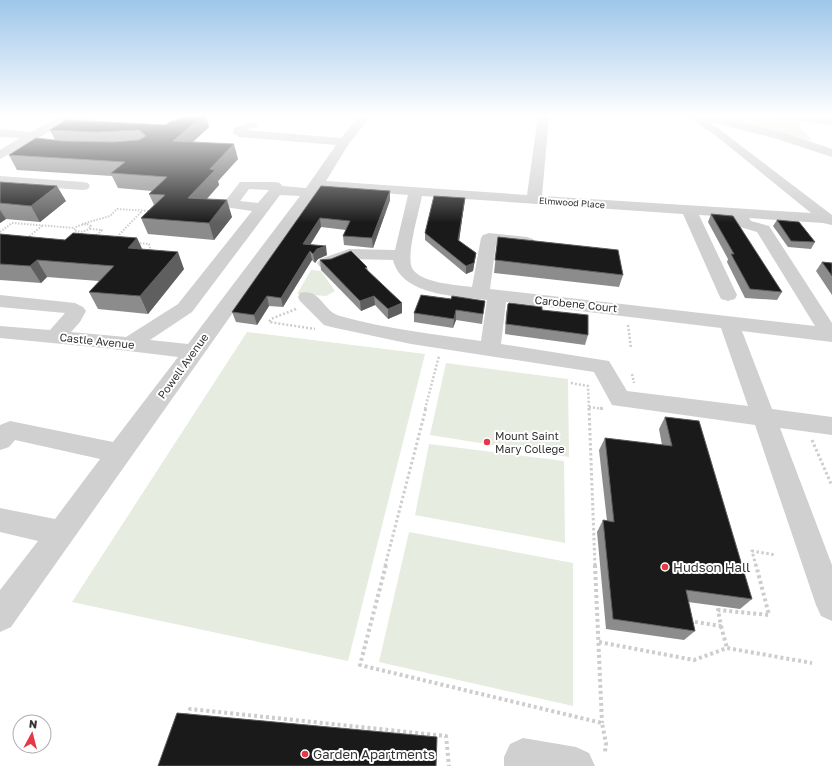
<svg xmlns="http://www.w3.org/2000/svg" width="832" height="766" viewBox="0 0 832 766" font-family="'Golos Text',sans-serif">
<style>
.green{fill:#e6ecdf}
.lines{fill:none;stroke-linecap:round;stroke-linejoin:round}
.path-far3{stroke:#cdcdcd;stroke-width:2;stroke-dasharray:1.5 1.5;stroke-linecap:butt}
.path-far2{stroke:#cdcdcd;stroke-width:2.5;stroke-dasharray:2 2;stroke-linecap:butt}
.path-far1{stroke:#cdcdcd;stroke-width:3;stroke-dasharray:2.5 2.5;stroke-linecap:butt}
.path{stroke:#cdcdcd;stroke-width:4;stroke-dasharray:3 3;stroke-linecap:butt}
.minor{fill:#d0d0d0;fill-rule:evenodd}
.wall{fill:#8c8c8c}
.shaded-wall{fill:#5f5f5f}
.building{fill:#1a1a1a;stroke:#5f5f5f}
.poi-dot{fill:#e63946;stroke:#fff;stroke-width:1.5}
.labels{text-anchor:middle;stroke-width:4;stroke-linejoin:round;paint-order:stroke}
.far-street-label{font-size:9px;fill:#333;stroke:#fff}
.street-label{font-size:11px;fill:#333;stroke:#fff}
.poi-label{font-size:11px;fill:#333;stroke:#fff;text-anchor:start}
.near-poi-label{font-size:13px;fill:#333;stroke:#fff;text-anchor:start}
</style>
<rect width="100%" height="100%" fill="#fff"/>
<g class="green">
<polygon points="714,116 780,117 796,122 812,140 801,139"/>
<polygon points="311,270 321,271 335,291 326,296 297,294"/>
<polygon points="247,332 425,354 348,661 72,602"/>
<polygon points="446,363 568,379 569,457 430,435"/>
<polygon points="429,444 564,461 565,543 415,515"/>
<polygon points="409,532 573,563 573,706 379,662"/>
</g>
<g class="lines">
<g class="path-far3">
<polyline points="82,224 110,216 117,209 150,211"/>
<path d="M 87,224 L 91,226 C 87,232 81,233 74,230 L 77,226 Z"/>
<polyline points="90,229 102,230 95,237"/>
<polyline points="0,232 12,223 75,228"/>
<polyline points="27,238 42,226"/>
<polyline points="115,239 142,211"/>
<polyline points="137,243 149,244 151,252"/>
</g>
<g class="path-far2">
<polyline points="296,309 271,319 269,322 315,329"/>
<polyline points="628,325 631,348"/>
<polyline points="632,374 634,383"/>
<polyline points="571,383 588,386 589,409"/>
<polyline points="589,407 604,409"/>
<polyline points="425,409 439,356"/>
</g>
<g class="path-far1">
<polyline points="589,408 595,566"/>
<polyline points="600,408 604,409"/>
<polyline points="812,440 832,486"/>
<polyline points="385,566 426,408"/>
<polyline points="756,566 752,551 776,555"/>
</g>
<g class="path">
<polyline points="386,565 360,665 602,723 606,743 605,752"/>
<polyline points="595,565 602,723"/>
<polyline points="689,621 721,626 718,610 769,615 756,565"/>
<polyline points="721,626 727,648"/>
<polyline points="599,642 694,660 727,648 812,663"/>
<polyline points="187,716 190,709 446,736 449,766"/>
</g>
<g class="minor">
<polygon points="60,116 94,119 100,122 94,125 62,124 35,140 61,146 63,149 61,152 53,152 26,145 0,159 0,150 20,138 0,137 0,129 31,132"/>
<path d="M 359,116 L 371,116 L 348,145 L 326,181 L 527,195 L 538,116 L 549,116 L 542,196 L 811,213 L 715,135 L 687,116 L 711,116 L 782,132 L 832,149 L 832,157 L 774,138 L 710,122 L 832,215 L 832,225 L 823,223 L 749,218 L 751,221 L 769,226 L 771,229 L 832,323 L 832,342 L 742,331 L 772,409 L 832,417 L 832,435 L 780,428 L 832,565 L 832,621 L 821,616 L 816,605 L 755,425 L 612,405 L 594,372 L 411,344 L 331,327 L 324,325 L 300,301 L 298,297 L 300,293 C 321,288 323,312 340,316 C 386,329 434,334 481,341 L 487,300 C 457,296 402,296 393,260 L 351,259 L 326,268 L 320,267 L 317,263 L 320,259 L 349,249 L 395,250 L 408,195 L 321,188 L 11,627 L 0,632 L 0,590 L 38,541 L 0,532 L 0,508 L 55,519 L 100,459 L 15,440 L 9,447 L 0,450 L 0,425 L 10,421 L 113,442 L 178,357 L 104,348 L 0,338 L 0,326 L 50,330 L 65,313 L 0,307 L 0,295 L 75,303 L 83,307 L 86,311 L 80,322 L 71,332 L 126,337 L 178,304 L 252,211 L 225,207 L 223,204 L 240,182 L 275,182 L 280,183 L 282,186 L 306,188 L 336,145 L 239,137 L 233,133 L 234,128 L 253,122 L 259,125 L 257,127 L 245,130 L 341,138 ZM 249,189 L 269,190 L 258,203 L 240,201 ZM 280,195 L 300,196 L 188,344 L 150,340 L 192,312 ZM 422,196 L 683,214 L 719,295 L 721,299 L 728,301 L 735,299 L 737,295 L 699,215 L 733,217 L 740,227 L 757,232 L 815,326 L 490,289 L 496,244 L 527,247 L 533,245 L 535,242 L 533,239 L 527,237 L 489,233 L 483,235 L 481,238 L 472,287 C 456,285 420,283 412,268 C 406,255 419,212 422,196 ZM 506,302 L 721,328 L 748,406 L 627,391 L 609,361 L 501,344 Z"/>
<polygon points="774,116 806,116 832,119 832,125 780,119"/>
<polygon points="0,176 83,182 88,183 90,186 88,189 83,190 0,184"/>
<polygon points="523,738 576,747 589,753 595,766 504,766 504,757 510,744"/>
</g>
</g>
<g class="wall">
<polygon points="166,125 209,127 193,142 238,159 218,181 219,185 207,199 232,217 214,240 148,234 141,218 154,205 149,194 152,191 118,188 112,176 17,170 9,155 55,140 50,130"/>
<polygon points="0,182 66,201 40,222 6,219 0,223"/>
<polygon points="321,186 390,191 390,200 373,248 344,245 343,236 346,230 321,227 310,245 327,255 318,259 315,263 312,260 283,307 269,306 257,325 236,322 232,312"/>
<polygon points="465,198 464,205 459,241 476,253 473,271 466,274 425,240 425,233"/>
<polygon points="711,214 782,292 777,300 745,298 727,262 728,259 708,222"/>
<polygon points="777,220 815,242 811,249 788,247 773,226"/>
<polygon points="0,234 65,240 137,238 142,249 184,269 148,314 98,309 89,292 99,281 47,277 41,283 0,280"/>
<polygon points="498,237 623,275 619,287 494,273"/>
<polygon points="320,260 367,267 368,271 402,313 388,319 375,305 361,311 321,270"/>
<polygon points="822,262 832,263 832,295 816,271"/>
<polygon points="451,299 485,301 482,324 456,320 453,328 414,322 414,313"/>
<polygon points="508,304 542,310 588,335 585,345 505,334 506,313"/>
<polygon points="665,417 752,599 740,609 688,602 695,631 684,640 606,629 597,532 603,520 607,521 599,450 605,438 662,445 659,429"/>
</g>
<g class="shaded-wall">
<polygon points="203,116 206,116 209,127 178,155 173,141"/>
<polygon points="234,144 238,159 218,181 219,185 193,214 188,198 210,169"/>
<polygon points="57,186 66,201 40,222 31,206"/>
<polygon points="390,191 390,200 373,248 372,238"/>
<polygon points="465,198 464,205 458,248 458,240"/>
<polygon points="227,200 232,217 214,240 209,223"/>
<polygon points="0,210 6,219 0,223"/>
<polygon points="320,218 321,227 305,253 303,244"/>
<polygon points="137,238 145,255 128,248"/>
<polygon points="326,246 327,255 318,259 315,263 313,254 317,249"/>
<polygon points="310,251 312,260 283,307 281,298"/>
<polygon points="178,252 184,269 148,314 140,296"/>
<polygon points="476,253 473,271 466,274 466,266"/>
<polygon points="37,260 47,277 41,283 30,266"/>
<polygon points="267,296 269,306 257,325 254,315"/>
<polygon points="374,296 375,305 361,311 360,301"/>
<polygon points="402,303 402,313 388,319 388,309"/>
<polygon points="456,310 456,320 453,328 454,319"/>
</g>
<g class="building">
<polygon points="183,116 203,116 173,141 234,144 210,169 215,170 188,198 227,200 209,223 141,218 165,195 149,194 167,177 111,173 125,162 9,155 36,138 63,141 113,142 139,140 146,136 139,130 97,132 50,130 66,120 166,125 171,121 175,121"/>
<polygon points="0,182 57,186 31,206 0,203"/>
<polygon points="321,186 390,191 372,238 343,236 350,221 320,218 303,244 326,246 317,249 313,254 310,251 281,298 267,296 254,315 232,312"/>
<polygon points="434,196 465,198 458,240 476,253 474,263 466,266 425,233"/>
<polygon points="711,214 733,216 782,292 750,289 731,254 734,254"/>
<polygon points="777,220 799,222 815,242 791,241"/>
<polygon points="73,233 137,238 128,248 178,252 140,296 89,292 114,266 37,260 30,266 0,264 0,234 65,240"/>
<polygon points="498,237 618,250 623,275 495,260"/>
<polygon points="351,251 367,267 365,268 402,303 388,309 374,296 360,301 320,260 331,259"/>
<polygon points="822,262 832,263 832,276"/>
<polygon points="421,295 451,299 452,296 485,301 483,314 456,310 454,319 414,313"/>
<polygon points="509,303 542,307 542,310 588,315 588,335 506,324 508,304"/>
<polygon points="665,417 699,421 752,599 686,590 695,631 613,619 603,520 614,522 605,438 672,446"/>
<polygon points="177,713 437,737 436,766 158,766"/>
</g>
<linearGradient id="sky" x2="0" y2="1"><stop stop-color="#9ec6ea"/><stop offset="0.52" stop-color="#fff"/><stop offset="1" stop-color="#fff" stop-opacity="0"/></linearGradient>
<rect width="832" height="223" fill="url(#sky)"/>
<g class="poi-dot">
<circle cx="487" cy="442" r="4"/>
<circle cx="665" cy="567" r="4"/>
<circle cx="305" cy="754" r="4"/>
</g>
<g class="labels">
<g class="far-street-label">
<text transform="translate(572 203) rotate(4)" y="3">Elmwood Place</text>
</g>
<g class="street-label">
<text transform="translate(576 304) rotate(6)" y="4">Carobene Court</text>
<text transform="translate(97 341) rotate(6)" y="4">Castle Avenue</text>
<text transform="translate(183 366) rotate(-54)" y="4">Powell Avenue</text>
</g>
<g class="poi-label">
<text x="495" y="440">Mount Saint<tspan x="495" dy="13">Mary College</tspan></text>
</g>
<g class="near-poi-label">
<text x="673" y="572">Hudson Hall</text>
<text x="313" y="759">Garden Apartments</text>
</g>
</g>
<g transform="translate(32 734) rotate(7)"><circle r="19" fill="#ffffff" stroke="#adadad"/>
<path d="M0-3L7 15L0 10L-7 15Z" fill="#e63946"/>
<text y="-6" font-size="11" font-weight="bold" text-anchor="middle" fill="#333333">N</text>
</g>
</svg>
